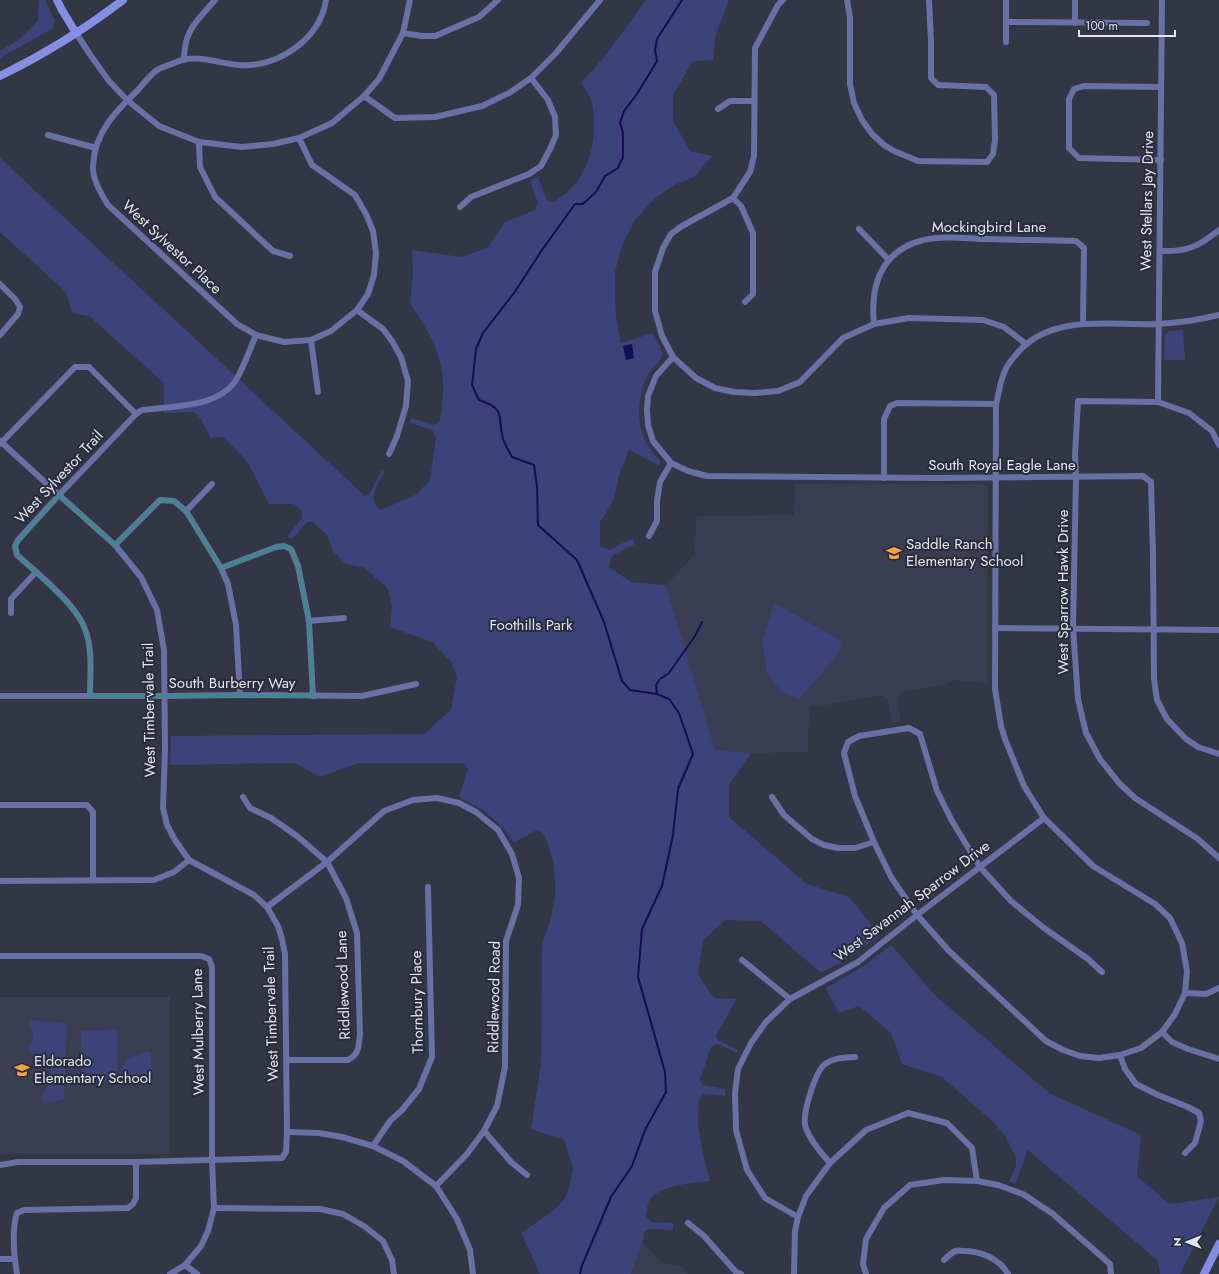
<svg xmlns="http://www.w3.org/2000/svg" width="1219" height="1274" viewBox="0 0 1219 1274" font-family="Jost,sans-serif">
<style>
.built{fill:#3b3e53}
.green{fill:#3c427a}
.water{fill:#160d57}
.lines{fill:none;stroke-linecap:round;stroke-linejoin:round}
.stream{stroke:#160d57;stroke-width:2}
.street{stroke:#6870a5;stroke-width:6}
.secondary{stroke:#848fe3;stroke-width:8}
.marked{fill:none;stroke:#3a8c88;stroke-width:3;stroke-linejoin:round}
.labels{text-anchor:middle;stroke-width:4;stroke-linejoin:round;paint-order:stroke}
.street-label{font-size:15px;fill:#e4e6f0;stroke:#292c3a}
.poi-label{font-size:15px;fill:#e4e6f0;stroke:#292c3a;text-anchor:start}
.park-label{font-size:15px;fill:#dfe3f9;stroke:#292c3a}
</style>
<rect width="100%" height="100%" fill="#333645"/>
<g class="built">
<polygon points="795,484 983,484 988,488 987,683 955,680 946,684 900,693 896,699 901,721 892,723 888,699 882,695 809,708 808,752 751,753 715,751 666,585 695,554 696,516 794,515"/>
<polygon points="0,997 170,997 170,1154 9,1154 0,1156"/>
<polygon points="642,1242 662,1263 683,1267 688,1274 631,1274"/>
</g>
<g class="green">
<polygon points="39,0 45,0 55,21 52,29 0,58 0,51 18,40 38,21"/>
<path d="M 646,0 L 729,0 L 716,34 L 713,60 L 693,61 L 673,95 L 673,121 L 690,151 L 712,156 L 694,177 L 674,185 L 653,200 L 635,220 L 622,245 L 615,272 L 615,296 L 616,317 L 621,343 L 653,333 L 663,354 C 660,363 651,369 647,377 C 637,399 635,428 650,449 C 653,453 657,457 660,461 L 660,466 L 629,450 L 619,476 L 613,502 L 600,522 L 600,546 L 609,550 L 633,538 L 635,544 L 612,556 L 609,567 L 631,582 L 666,585 L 715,750 L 751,753 L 729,785 L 729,817 L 807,884 L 849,897 L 880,935 L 852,956 L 821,973 L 761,921 L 725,920 L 703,941 L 698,974 L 714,998 L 737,999 L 716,1035 L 718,1040 L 738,1050 L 737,1053 L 717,1044 L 711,1047 L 700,1080 L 703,1085 L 725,1089 L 725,1096 L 703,1094 L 699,1098 L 698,1124 L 703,1154 L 710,1181 C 693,1183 655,1185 648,1203 C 647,1207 647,1212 646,1216 L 651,1222 L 673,1223 L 673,1230 L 649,1229 L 644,1232 L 644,1237 L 631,1274 L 540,1274 L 521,1233 L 554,1210 L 566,1197 L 570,1184 L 573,1168 L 564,1140 L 531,1129 L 541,1063 L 542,944 L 551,918 L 555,896 L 555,880 L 553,861 L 548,844 L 543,833 L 537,830 L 514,842 L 501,826 L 483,810 L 459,797 L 468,769 L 464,763 L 358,763 L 320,777 L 295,763 L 170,765 L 171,736 L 424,734 L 451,710 L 457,677 L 452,663 L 432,642 L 390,627 L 392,607 L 388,589 L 365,568 L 346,564 L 333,551 L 327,535 L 313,522 L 307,522 L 292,539 L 287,536 L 302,518 L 302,512 L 294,504 L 269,504 L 247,461 L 223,437 L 211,438 L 201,419 L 194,412 L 164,413 L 164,383 L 89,316 L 72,313 L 66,292 L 0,232 L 0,158 L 365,496 L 369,494 L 382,470 L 384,472 C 378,485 366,499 381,510 L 415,495 L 430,480 L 436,437 L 432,430 L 410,423 L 411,418 L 434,425 L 440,420 C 449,369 439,346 410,304 L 413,275 L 412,250 L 461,257 L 487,248 L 505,222 L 535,210 L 538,203 L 530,181 L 538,177 L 547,200 L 554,202 C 561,197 569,191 575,184 C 594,160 598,128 591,99 C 589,93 584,88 581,83 L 605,56 Z"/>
<polygon points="1183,330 1185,360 1164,360 1165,335 1169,331"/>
<polygon points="774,603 842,641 843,646 826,669 799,699 781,692 767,671 762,642"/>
<polygon points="891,945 936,996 1049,1093 1141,1135 1137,1176 1169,1204 1219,1197 1180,1274 1160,1274 1158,1261 1028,1150 1015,1184 1009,1181 1016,1166 1016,1157 1005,1136 992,1121 942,1077 902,1064 891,1033 859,1006 838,1013 826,988 865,965"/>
<path d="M 29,1020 L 67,1023 L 64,1099 L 43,1104 C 41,1096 44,1093 48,1086 C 52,1077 51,1068 48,1060 L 28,1052 L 34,1034 L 29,1024 Z"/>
<polygon points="117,1029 117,1083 82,1083 81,1031"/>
<path d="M 145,1052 L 151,1052 L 152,1080 L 147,1084 L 122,1084 C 115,1066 129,1056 145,1052 Z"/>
</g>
<polygon class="water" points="632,344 634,358 626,360 623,346"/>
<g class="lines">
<g class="stream">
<polyline points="657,694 656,685 660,679 669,673 695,636 702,622"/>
<path d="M 580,1274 L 581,1268 L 611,1197 L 632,1166 L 645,1130 L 666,1092 L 665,1072 L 638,977 L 642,929 L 662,886 L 673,835 L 678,789 L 693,754 L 679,713 L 669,699 L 657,694 L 630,690 L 622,681 L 604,622 L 577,560 L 538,525 L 537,487 L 534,465 L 512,457 C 509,451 505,445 503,439 C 497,417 507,409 479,400 L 472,385 L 476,349 L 483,333 L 514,293 L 542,250 L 575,204 L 583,204 L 596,192 L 605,176 L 618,168 L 623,157 L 623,133 L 620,123 L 624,111 L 637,94 L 657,61 L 655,50 L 657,39 L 682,0"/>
</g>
<g class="street">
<polyline points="783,0 778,5 755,48 754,156 750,172 733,198 682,226 671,234 663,248 655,272 655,311 662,336 673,357 696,378 715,388 734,392 755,393 778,391 800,382 843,338 874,324 909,318 983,320 1004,327 1026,344"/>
<polyline points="847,0 850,17 850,84 854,103 862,120 872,134 884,145 894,151 918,161 987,162 993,154 995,140 994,95 986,87 938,85 931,78 931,41 929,0"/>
<polyline points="1006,0 1006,42"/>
<polyline points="1006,22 1147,23"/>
<polyline points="1075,23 1075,0"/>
<polyline points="76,33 91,56 109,81 127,100 159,126 199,142 242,147 273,144 299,138 332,123 364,96 379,79 403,33 410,0"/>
<polyline points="403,33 422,36 435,36 479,17 498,0"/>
<path d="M 184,60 C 184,30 197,21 215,0"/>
<polyline points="364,96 395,118 435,117 482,106 509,93 531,78 556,53 600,0"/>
<polyline points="718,109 730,101 754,101"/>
<polyline points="48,135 96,148"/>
<path d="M 299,138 L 312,165 L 355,195 L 366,214 L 373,231 L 376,253 L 374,275 L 368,294 L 357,310 L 331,331 L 311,340 L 284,342 L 256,335 L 237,324 L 108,205 C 101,194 92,178 93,166 C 94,133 116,111 138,90 C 144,83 150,75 157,70 C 164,66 175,63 182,60 C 200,55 221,64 239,65 C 278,68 320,39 326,0"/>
<polyline points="199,142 200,167 215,197 273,251 290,256"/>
<polyline points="1161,160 1079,158 1069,148 1069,99 1074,89 1084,86 1161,87"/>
<polyline points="733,198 741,206 753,233 753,294 745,302"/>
<polyline points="460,207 471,197 529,174 541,166 550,149 556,135 555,117 548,100 531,78"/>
<polyline points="859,229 888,259"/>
<path d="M 1160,251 C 1187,252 1198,247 1219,230"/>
<polyline points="0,284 15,299 20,307 18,314 0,335"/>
<polyline points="357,310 383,329 392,341 401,357 408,381 406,406 397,436 389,454"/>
<path d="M 874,324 C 869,278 887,243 936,238 C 953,236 971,239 988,239 C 1017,240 1047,240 1076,241 L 1084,248 L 1083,324"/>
<polyline points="311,340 318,392"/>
<polyline points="673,357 656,376 648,396 647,410 648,425 653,441 671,463 688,471 707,476 935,478 1143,476 1151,482 1153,555 1154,679 1157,700 1167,719 1186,739 1198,747 1219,754"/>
<polyline points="1158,402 1162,0"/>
<polyline points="0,441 59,495 115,545 141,577 157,610 164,650 165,749 163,808 167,825 175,840 189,860 254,895 267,907 278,926 282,939 285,954 287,1132 286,1152 282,1158 136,1162 18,1162 0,1165"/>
<polyline points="0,444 75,367 89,367 136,414"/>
<polyline points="1219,445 1212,431 1189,413 1158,402 1078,401 1075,455 1076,477 1073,628 1078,699 1086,733 1100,759 1119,783 1135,798 1198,839 1219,858"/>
<polyline points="884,478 884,419 890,406 897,403 996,404"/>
<polyline points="186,511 212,484"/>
<polyline points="649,536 657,521 657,501 660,482 671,463"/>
<polyline points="115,545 160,500 174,501 186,511 221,568 228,584 236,625 240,695"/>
<polyline points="221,568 276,547 284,546 291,549 298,566 309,621 313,696"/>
<polyline points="11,613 11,599 36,572"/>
<polyline points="309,621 344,618"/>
<polyline points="995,628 1219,630"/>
<polyline points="0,696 165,696 240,695 362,696 416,684"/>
<path d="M 90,696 C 90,674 93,650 85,629 C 76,604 37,573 17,555 L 15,546 L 18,540 L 59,495 L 136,414 L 142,410 C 172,406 218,408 236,380 C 244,367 250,349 256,335"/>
<path d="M 243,797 L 250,808 L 271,818 L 297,836 L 327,862 L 346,898 L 357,933 L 360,1035 C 358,1047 360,1053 348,1060 L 287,1060"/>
<polyline points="772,797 784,815 812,839 824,845 838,848 855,848 874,842"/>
<polyline points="0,805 87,805 93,812 93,880"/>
<polyline points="0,881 154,880 174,872 189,860"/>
<polyline points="267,907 327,862 384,811 413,800 437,798 459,803 476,812 498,830 512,854 519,878 518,905 506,941 505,1067 497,1106 484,1131 467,1154 436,1186"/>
<polyline points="0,956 201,956 209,959 212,967 212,1159 214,1208 208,1231 201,1246 185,1265 170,1274"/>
<polyline points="742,960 790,999"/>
<path d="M 1102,972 L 1088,959 L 1044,928 L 1011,901 L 980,867 L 952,821 L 937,791 L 920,734 L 909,728 L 859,736 L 848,742 L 844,753 L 855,796 L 874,842 L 891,877 L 917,915 L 949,951 L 1046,1041 L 1063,1050 L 1080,1056 L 1099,1058 L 1120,1055 L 1141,1048 L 1162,1032 L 1175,1014 L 1185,993 L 1187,971 L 1182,943 L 1170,918 L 1155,904 L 1093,866 L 1044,818 L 1024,786 L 1005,739 L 1001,726 L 995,689 L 996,404 C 999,393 1000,381 1005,371 C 1007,364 1014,357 1019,351 C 1055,313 1111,326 1158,324 C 1179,323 1199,320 1219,315"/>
<polyline points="1185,993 1206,994 1219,988"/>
<polyline points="1162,1032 1172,1042 1188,1049 1219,1059"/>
<polyline points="1120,1055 1125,1069 1136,1084 1158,1095 1188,1107 1199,1113 1201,1121 1195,1143 1185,1153"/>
<polyline points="484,1131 511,1162 527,1175"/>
<polyline points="287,1132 319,1133 342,1137 373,1146 403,1161 436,1186 457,1219 470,1250 473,1274"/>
<polyline points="373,1146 390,1121 402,1110 419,1089 432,1057 428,887"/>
<path d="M 830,1163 C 821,1153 808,1138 805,1125 C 803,1112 815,1072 825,1064 C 833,1058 845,1057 855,1057"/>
<polyline points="214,1208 320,1209 343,1214 364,1226 383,1241 392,1260 394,1274"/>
<polyline points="798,1217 765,1198 747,1170 736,1130 735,1093 738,1069 751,1043 766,1022 790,999 858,962 917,915 1044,818"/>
<polyline points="688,1223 704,1236 736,1272 741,1274"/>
<polyline points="0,1259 14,1259"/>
<path d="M 944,1260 C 947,1257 952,1252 956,1251 C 958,1250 961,1251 963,1251 C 980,1251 999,1258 1008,1274"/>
<polyline points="185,1265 197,1274"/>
<path d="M 17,1274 C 14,1255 11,1231 17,1213 L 24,1210 L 128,1208 L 133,1204 L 136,1198 L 136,1162"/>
<polyline points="794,1274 795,1231 798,1217 806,1196 830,1163 866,1130 908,1113 947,1123 972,1148 977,1181"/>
<polyline points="866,1274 863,1264 866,1239 884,1208 910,1185 944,1180 977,1181 998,1185 1023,1194 1053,1214 1110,1264 1111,1274"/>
</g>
<g class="secondary">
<polyline points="57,0 62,10 76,33"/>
<path d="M 0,76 C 43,55 85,29 123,0"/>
<polyline points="1204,1274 1219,1244"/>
</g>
</g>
<path class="marked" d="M 59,495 L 115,545 L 160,500 L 174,501 L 186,511 L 221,568 L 276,547 L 284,546 L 291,549 L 298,566 L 309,621 L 313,696 L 90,696 L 90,649 L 85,629 L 75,611 L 17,555 L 15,546 Z"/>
<defs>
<symbol id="school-bare" viewBox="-9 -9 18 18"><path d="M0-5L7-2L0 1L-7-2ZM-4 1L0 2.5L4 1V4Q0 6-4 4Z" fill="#f4a344" stroke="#292c3a" stroke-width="2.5" paint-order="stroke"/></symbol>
</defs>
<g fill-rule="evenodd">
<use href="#school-bare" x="883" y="542" width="22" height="22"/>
<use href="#school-bare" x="11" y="1059" width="22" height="22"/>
</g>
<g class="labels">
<g class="street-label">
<text transform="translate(1147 201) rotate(-89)" y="5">West Stellars Jay Drive</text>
<text x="989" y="232">Mockingbird Lane</text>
<text transform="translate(172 247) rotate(43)" y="5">West Sylvestor Place</text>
<text x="1002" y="470">South Royal Eagle Lane</text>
<text transform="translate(59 477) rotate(-47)" y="5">West Sylvestor Trail</text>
<text transform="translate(1063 592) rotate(-90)" y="5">West Sparrow Hawk Drive</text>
<text x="232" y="688">South Burberry Way</text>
<text transform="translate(149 710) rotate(-91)" y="5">West Timbervale Trail</text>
<text transform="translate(912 901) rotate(-37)" y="5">West Savannah Sparrow Drive</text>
<text transform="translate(343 985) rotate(-92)" y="5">Riddlewood Lane</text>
<text transform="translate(494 997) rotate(-89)" y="5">Riddlewood Road</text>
<text transform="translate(417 1002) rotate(-91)" y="5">Thornbury Place</text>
<text transform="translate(271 1014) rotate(-92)" y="5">West Timbervale Trail</text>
<text transform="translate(198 1032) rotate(-91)" y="5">West Mulberry Lane</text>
</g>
<g class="poi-label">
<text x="906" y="549">Saddle Ranch<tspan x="906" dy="17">Elementary School</tspan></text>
<text x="34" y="1066">Eldorado<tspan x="34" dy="17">Elementary School</tspan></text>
</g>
<g class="park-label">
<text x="531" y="630">Foothills Park</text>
</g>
</g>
<g transform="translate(1187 1242) rotate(270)" stroke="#292c3a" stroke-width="3" paint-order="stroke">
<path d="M0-3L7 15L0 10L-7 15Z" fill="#e4e6f0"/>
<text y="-6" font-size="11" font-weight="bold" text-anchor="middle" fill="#e4e6f0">N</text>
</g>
<path d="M1079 30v6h96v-6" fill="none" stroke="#e4e6f0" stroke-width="2"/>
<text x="1085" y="30" font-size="12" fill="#e4e6f0" stroke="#292c3a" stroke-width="3" paint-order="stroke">100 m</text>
</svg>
